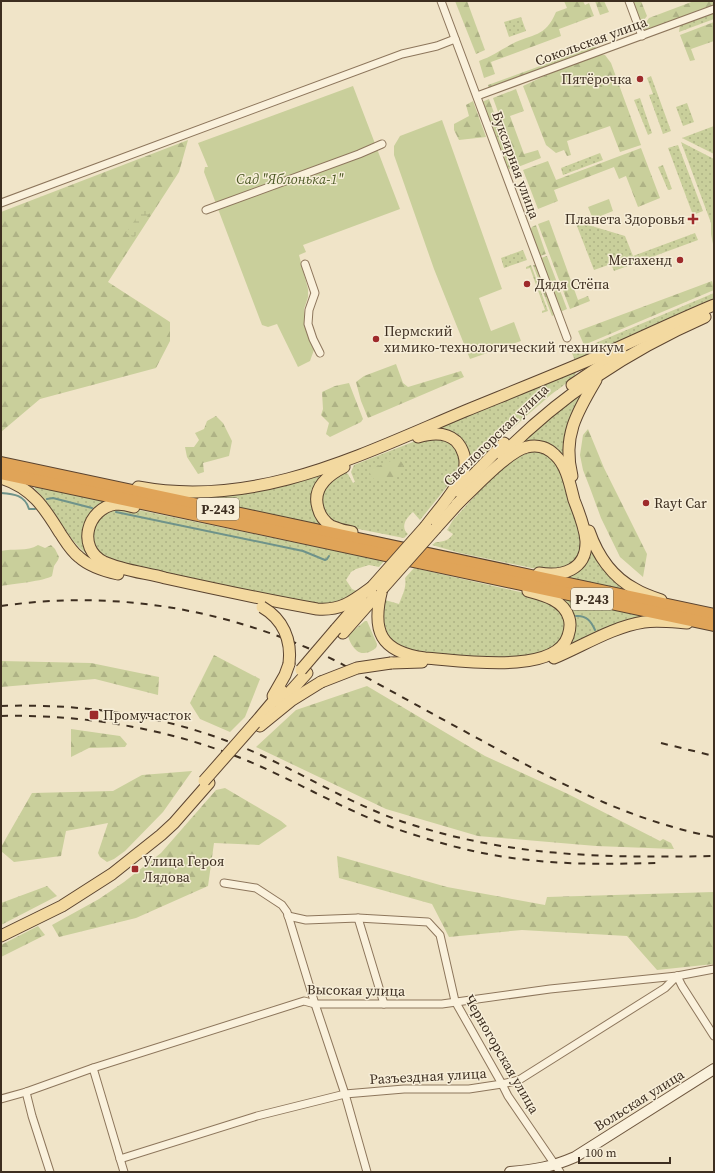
<svg xmlns="http://www.w3.org/2000/svg" width="715" height="1173" viewBox="0 0 715 1173" font-family="'Source Serif 4',serif">
<style>
.grass{fill:url(#grass-dots)}
.forest{fill:url(#forest-firs)}
.wetland{fill:url(#wetland-marsh)}
.garden{fill:#c9cf9b}
.lines{fill:none;stroke-linecap:round;stroke-linejoin:round}
.stream{stroke:#6f938a;stroke-width:2}
.street-casing{stroke:#8d765c;stroke-width:9}
.secondary-casing{stroke:#6f573f;stroke-width:12}
.primary-casing{stroke:#5b4430;stroke-width:13}
.highway-casing{stroke:#5b4430;stroke-width:14}
.street{stroke:#faf1dc;stroke-width:7}
.secondary{stroke:#faf1dc;stroke-width:10}
.primary{stroke:#f3d9a0;stroke-width:11}
.highway{stroke:#e0a458;stroke-width:12}
.rail{stroke:#3d2e20;stroke-width:2;stroke-dasharray:7 7;stroke-linecap:butt}
.primary-bridge-casing{stroke:#5b4430;stroke-width:13;stroke-linecap:butt}
.primary-bridge{stroke:#f3d9a0;stroke-width:11}
.poi-dot{fill:#9e2a2b;stroke:#f7eed8;stroke-width:1.5}
.labels{text-anchor:middle;stroke-width:3;stroke-linejoin:round;paint-order:stroke}
.shield{fill:#f7eed8;stroke:#756857;stroke-width:1}
.shield-label{font-size:13px;font-weight:bold;fill:#3d2e20}
.street-label{font-size:14px;fill:#3d2e20;stroke:#f7eed8}
.poi-label{font-size:14px;fill:#3d2e20;stroke:#f7eed8;text-anchor:start}
.park-label{font-size:14px;font-style:italic;fill:#4d5a26;stroke:#f7eed8}
</style>
<defs>
<pattern id="grass-dots" width="8" height="8" patternUnits="userSpaceOnUse"><rect width="8" height="8" fill="#c9cf9b"/><path d="M2 2h.1M6 6h.1" fill="none" stroke="#aeb285" stroke-width="1.8" stroke-linecap="round"/></pattern>
<pattern id="forest-firs" width="22" height="20" patternUnits="userSpaceOnUse"><rect width="22" height="20" fill="#c9cf9b"/><path d="M5 1l3.5 6h-7zM16 11l3.5 6h-7z" fill="#aeb285"/></pattern>
<pattern id="wetland-marsh" width="20" height="14" patternUnits="userSpaceOnUse"><rect width="20" height="14" fill="#c9cf9b"/><path d="M1 5h8M5 5V1M11 12h8M15 12V8" fill="none" stroke="#aeb285"/></pattern>
</defs>
<rect width="100%" height="100%" fill="#f0e4c8"/>
<g class="grass">
<polygon points="714,13 714,19 679,32 680,25"/>
<polygon points="521,17 526,31 509,37 504,22"/>
<polygon points="651,76 671,131 663,134 649,95 653,94 647,78"/>
<polygon points="640,98 652,133 648,135 634,100"/>
<polygon points="687,103 694,122 683,126 676,107"/>
<polygon points="714,126 714,154 682,138"/>
<polygon points="681,142 714,159 714,249 711,234 711,223"/>
<polygon points="678,145 703,211 693,215 668,148"/>
<polygon points="600,153 603,160 563,175 561,168"/>
<polygon points="663,165 672,189 668,190 658,167"/>
<polygon points="575,221 625,236 633,256 695,233 698,240 614,271 611,264 594,270"/>
<polygon points="523,250 527,260 504,268 501,258"/>
<polygon points="531,265 548,311 542,313 542,311 545,310 530,268 526,269 526,267"/>
<polygon points="714,293 714,301 575,361 572,353"/>
<path d="M 575,370 L 576,373 C 571,382 554,391 546,399 C 520,421 495,444 471,469 L 469,468 C 473,453 465,436 450,430 C 447,429 443,429 441,428 L 440,426 Z"/>
<path d="M 582,391 L 565,458 C 552,443 542,437 523,442 L 525,438 Z"/>
<path d="M 433,435 L 455,443 L 464,463 L 454,478 L 420,520 L 413,512 C 406,518 400,527 408,534 L 404,538 L 343,526 C 324,518 321,508 323,488 L 343,471 L 348,474 L 353,483 L 355,482 L 351,472 L 354,465 L 423,438 Z"/>
<path d="M 539,448 L 558,462 L 583,539 L 582,551 L 570,567 L 546,571 L 460,553 L 432,545 L 436,542 C 444,542 449,540 453,534 L 447,530 L 453,520 L 509,459 Z"/>
<polygon points="331,468 317,486 329,527 187,497 190,493"/>
<path d="M 35,485 L 110,502 L 94,510 L 92,558 C 66,541 57,510 35,489 Z"/>
<polygon points="124,507 384,561 379,567 369,565 356,569 351,572 346,580 352,589 359,592 353,597 326,607 114,563 94,549 92,525 104,512"/>
<polygon points="589,546 630,592 564,577"/>
<path d="M 414,568 L 542,597 L 551,600 L 568,623 L 556,648 C 546,651 534,657 524,658 C 516,659 507,658 499,657 C 475,657 419,658 399,646 C 384,637 381,616 385,600 L 399,604 C 402,596 407,587 405,578 Z"/>
<polygon points="563,598 649,614 648,618 567,649 574,615 572,610"/>
</g>
<g class="forest">
<polygon points="455,1 467,1 485,50 476,54"/>
<path d="M 564,1 L 583,1 L 585,5 L 589,3 L 594,16 L 559,29 L 561,36 L 491,62 L 495,74 L 484,78 L 479,61 C 491,57 501,50 512,44 C 533,33 545,38 556,12 L 567,8 Z"/>
<polygon points="595,1 604,1 609,12 600,15"/>
<polygon points="632,1 641,1 647,16 640,25"/>
<polygon points="694,1 714,1 714,6 647,31 642,28 649,18"/>
<polygon points="714,22 714,41 691,49 695,60 690,61 680,35"/>
<polygon points="595,46 596,49 489,88 488,85"/>
<polygon points="599,54 605,55 611,63 641,145 620,152 610,126 567,141 571,155 567,156 564,150 556,153 546,145 523,86 553,72"/>
<polygon points="516,89 524,111 510,116 524,154 538,150 541,158 518,167 493,98"/>
<polygon points="489,99 514,168 509,169 507,167 482,102"/>
<polygon points="473,101 486,137 459,140 454,130 454,124 469,116 466,105"/>
<polygon points="188,140 179,172 108,282 170,322 170,341 156,368 40,399 1,432 1,212"/>
<polygon points="641,148 660,198 638,207 626,176 619,179 614,167 554,190 558,201 538,209 523,170 548,161 556,180"/>
<polygon points="549,220 578,300 588,296 590,301 570,309 538,224"/>
<polygon points="536,225 546,254 540,256 530,230 532,227"/>
<polygon points="547,256 567,309 560,312 541,258"/>
<polygon points="533,265 536,265 554,315 552,316"/>
<polygon points="712,281 714,290 584,345 578,331"/>
<polygon points="396,364 403,383 408,387 461,371 464,377 368,418 361,401 356,382 364,376"/>
<polygon points="349,383 363,419 361,422 330,437 326,434 329,423 321,415 323,409 322,392 335,386"/>
<polygon points="216,416 223,423 232,441 229,456 203,463 204,472 198,474 187,457 185,447 194,447 199,440 195,433 204,429 207,421"/>
<polygon points="588,429 604,468 647,554 643,577 620,557 601,518 590,488 583,470 580,455 583,435"/>
<path d="M 396,459 C 402,461 404,463 405,470 C 397,478 375,489 370,473 L 373,468 Z"/>
<path d="M 38,545 L 45,548 L 51,545 L 55,549 L 59,557 L 58,560 L 54,566 L 52,576 C 45,581 12,584 1,586 L 1,551 C 13,548 27,552 38,545 Z"/>
<path d="M 365,621 L 367,621 L 377,644 L 376,648 C 373,650 369,653 364,653 C 356,654 349,642 348,635 Z"/>
<polygon points="214,655 260,679 245,717 230,732 200,719 190,703"/>
<polygon points="1,661 91,663 159,677 158,695 95,679 1,687"/>
<polygon points="367,686 485,756 568,794 660,841 663,839 671,843 674,849 596,846 478,836 386,809 256,747 296,710"/>
<polygon points="71,729 120,736 127,744 125,747 89,748 71,757"/>
<polygon points="192,771 163,812 125,851 114,859 107,862 100,857 98,853 108,823 66,831 61,856 14,862 1,851 1,847 32,793 113,791 142,775"/>
<polygon points="225,788 281,821 287,826 259,845 214,843 208,886 136,918 59,937 52,925 99,899 124,882 161,853 216,790"/>
<polygon points="337,856 447,887 545,905 547,897 714,892 714,964 657,970 627,936 522,930 449,937 432,904 339,878"/>
<polygon points="47,886 57,896 1,925 1,903"/>
<polygon points="38,926 45,935 1,957 1,945"/>
</g>
<polygon class="wetland" points="143,208 150,212 134,238 126,233"/>
<g class="garden">
<polygon points="353,86 400,209 303,245 306,252 299,255 308,289 308,297 304,309 306,324 315,347 310,361 298,367 277,324 268,327 262,325 204,172 205,167 208,167 198,143"/>
<polygon points="442,120 502,289 479,298 491,331 514,322 521,341 470,359 434,269 394,155 394,146 400,136"/>
<polygon points="609,199 613,211 593,219 588,207"/>
</g>
<g class="lines">
<g class="stream">
<path d="M 1,493 C 14,494 25,495 29,509 L 35,509"/>
<polyline points="47,499 53,498 92,508"/>
<polyline points="116,512 303,551 325,560 327,559 329,556"/>
<path d="M 576,616 C 586,615 591,621 595,630"/>
</g>
<defs>
<g id="street">
<polyline points="441,1 567,338"/>
<polyline points="629,1 642,36"/>
<polyline points="477,96 714,9"/>
<polyline points="1,203 402,54 437,46 455,39"/>
<polyline points="206,210 359,154 382,144"/>
<polyline points="305,264 315,293 309,310 308,324 313,339 320,353"/>
<polyline points="224,883 256,888 282,905 287,912 315,1004 345,1094 367,1172"/>
<polyline points="288,916 306,920 358,918 428,922 440,935 455,1001 502,1084 508,1096 560,1172"/>
<polyline points="358,918 384,1004"/>
<polyline points="677,976 682,986 714,1036"/>
<polyline points="93,1068 124,1172"/>
<polyline points="26,1092 32,1116 50,1172"/>
<polyline points="1,1099 26,1092 93,1068 304,1001 315,1004 442,1004 550,989 677,976 714,969"/>
<polyline points="120,1159 257,1116 345,1094 404,1089 469,1089 502,1084 519,1080 665,988 677,976"/>
</g>
<path id="secondary" d="M 510,1172 C 535,1170 552,1167 575,1157 L 714,1069"/>
<g id="primary">
<polyline points="572,385 621,352"/>
<path d="M 418,437 C 431,433 445,431 456,441 C 463,448 467,460 464,470 C 459,487 437,511 426,526"/>
<path d="M 502,455 C 559,397 630,350 705,317"/>
<path d="M 344,467 C 328,475 312,488 318,508 C 320,516 325,522 331,526 C 338,529 345,531 352,532"/>
<path d="M 572,476 C 562,437 577,412 596,380"/>
<path d="M 1,478 C 32,488 44,507 60,533 C 66,542 71,551 79,557 C 90,567 104,571 118,574"/>
<path d="M 138,487 C 256,509 360,455 465,411 C 514,391 564,371 613,350 C 647,335 680,319 714,305"/>
<polyline points="458,491 504,443"/>
<path d="M 457,504 C 473,490 508,451 527,447 C 538,444 548,448 555,455 C 567,466 570,485 574,500 C 579,513 585,527 586,541 C 587,570 562,577 539,573"/>
<path d="M 134,507 C 128,505 122,504 116,504 C 87,508 76,548 104,562 C 121,570 146,573 165,578 C 215,589 266,600 317,609 C 341,611 353,601 372,587"/>
<polyline points="436,528 462,499"/>
<path d="M 589,531 C 597,554 612,577 635,589 C 643,594 652,597 661,600"/>
<path d="M 382,589 C 371,631 380,652 425,658 C 458,660 555,676 568,636 C 570,630 571,624 569,618 C 564,600 543,595 528,591"/>
<polyline points="336,629 361,600"/>
<polyline points="343,633 380,591"/>
<path d="M 554,658 C 583,646 612,627 644,622 C 658,620 673,622 687,623"/>
<polyline points="391,663 422,662"/>
<polyline points="273,696 285,675 289,664"/>
<polyline points="280,703 307,673"/>
<polyline points="255,723 282,691"/>
<polyline points="260,726 292,700 321,682"/>
<polyline points="1,936 62,906 112,874 161,835 174,823 209,783"/>
</g>
<g id="highway">
<polyline points="1,463 714,615"/>
<polyline points="1,473 714,625"/>
</g>
</defs>
<use href="#street" class="street-casing"/>
<use href="#secondary" class="secondary-casing"/>
<use href="#primary" class="primary-casing"/>
<use href="#highway" class="highway-casing"/>
<use href="#street" class="street"/>
<use href="#secondary" class="secondary"/>
<use href="#primary" class="primary"/>
<use href="#highway" class="highway"/>
<g class="rail">
<path d="M 1,606 C 118,589 233,610 338,662 C 388,689 438,717 488,744 C 560,784 632,821 714,837"/>
<path d="M 1,706 C 88,703 175,717 254,752 C 308,776 357,808 413,825 C 514,857 609,858 714,856"/>
<path d="M 1,716 C 85,714 171,729 248,761 C 298,782 346,811 397,829 C 440,844 485,856 530,860 C 572,865 614,864 656,863"/>
<polyline points="661,743 714,756"/>
</g>
<defs>
<g id="primary-bridge">
<polyline points="372,587 426,526"/>
<polyline points="382,589 436,528"/>
<path d="M 262,607 C 283,619 292,640 289,664"/>
<polyline points="301,670 336,629"/>
<polyline points="321,682 357,668 391,663"/>
<polyline points="204,781 255,723"/>
</g>
</defs>
<use href="#primary-bridge" class="primary-bridge-casing"/>
<use href="#primary-bridge" class="primary-bridge"/>
</g>
<g class="poi-dot">
<circle cx="640" cy="79" r="4"/>
<path d="M691 213h4v4h4v4h-4v4h-4v-4h-4v-4h4z"/>
<circle cx="680" cy="260" r="4"/>
<circle cx="527" cy="284" r="4"/>
<circle cx="376" cy="339" r="4"/>
<circle cx="646" cy="503" r="4"/>
<rect x="89" y="710" width="10" height="10" rx="2"/>
<rect x="131" y="865" width="8" height="8" rx="2"/>
</g>
<g class="labels">
<g class="shield">
<rect x="197" y="498" width="42" height="22" rx="3"/>
<rect x="571" y="588" width="42" height="22" rx="3"/>
</g>
<g class="shield-label">
<text x="218" y="514">Р-243</text>
<text x="592" y="604">Р-243</text>
</g>
<g class="street-label">
<text transform="translate(591 41) rotate(-20)" y="5">Сокольская улица</text>
<text transform="translate(516 165) rotate(70)" y="5">Буксирная улица</text>
<text transform="translate(496 435) rotate(-44)" y="5">Светлогорская улица</text>
<text transform="translate(356 990) rotate(1)" y="5">Высокая улица</text>
<text transform="translate(502 1054) rotate(60)" y="5">Черногорская улица</text>
<text transform="translate(428 1076) rotate(-3)" y="5">Разъездная улица</text>
<text transform="translate(639 1100) rotate(-32)" y="5">Вольская улица</text>
</g>
<g class="poi-label">
<text x="632" y="84" text-anchor="end">Пятёрочка</text>
<text x="685" y="224" text-anchor="end">Планета Здоровья</text>
<text x="672" y="265" text-anchor="end">Мегахенд</text>
<text x="535" y="289">Дядя Стёпа</text>
<text x="384" y="336">Пермский<tspan x="384" dy="16">химико-технологический техникум</tspan></text>
<text x="654" y="508">Rayt Car</text>
<text x="103" y="720">Промучасток</text>
<text x="143" y="866">Улица Героя<tspan x="143" dy="16">Лядова</tspan></text>
</g>
<g class="park-label">
<text x="290" y="184">Сад "Яблонька-1"</text>
</g>
</g>
<rect width="715" height="1173" fill="none" stroke="#3d2e20" stroke-width="4"/>
<path d="M579 1157v6h91v-6" fill="none" stroke="#3d2e20" stroke-width="2"/>
<text x="585" y="1157" font-size="12" fill="#3d2e20" stroke="#f7eed8" stroke-width="3" paint-order="stroke">100 m</text>
</svg>
